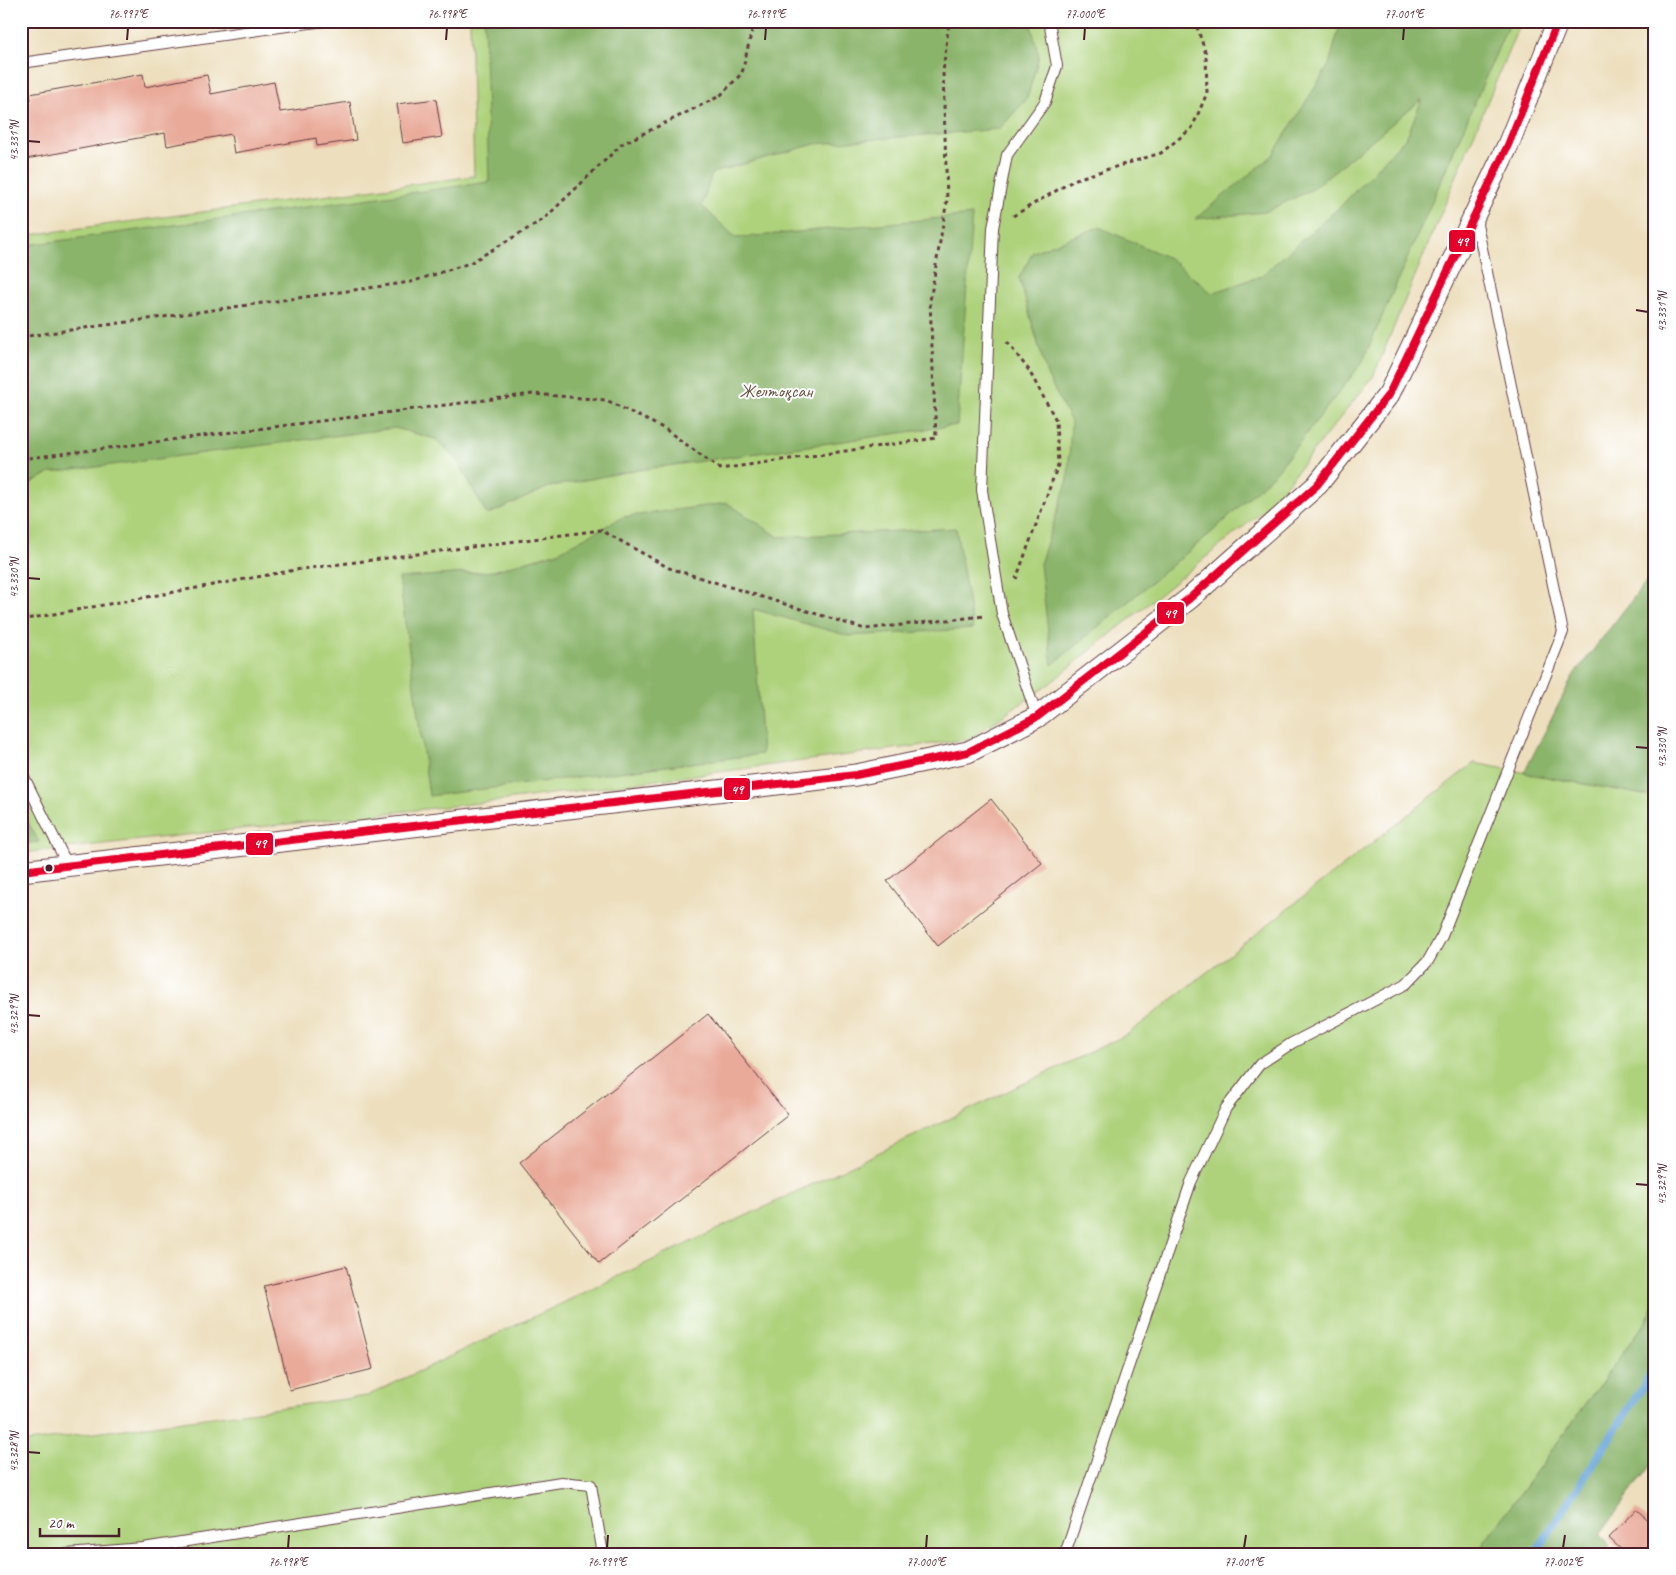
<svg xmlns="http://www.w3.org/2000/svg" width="1676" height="1575" viewBox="0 0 1676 1575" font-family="Caveat,sans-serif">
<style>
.green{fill:#aed27b;stroke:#7c7853}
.forest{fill:#8ab46b;stroke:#6a6a4b}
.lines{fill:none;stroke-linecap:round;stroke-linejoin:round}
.stream{stroke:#63a2d5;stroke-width:8}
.building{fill:#e9aa9a}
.service-casing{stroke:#623c41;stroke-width:12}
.minor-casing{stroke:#623c41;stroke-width:23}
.path{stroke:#623c41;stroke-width:3;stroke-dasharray:4 4;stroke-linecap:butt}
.service{stroke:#fff;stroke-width:10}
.minor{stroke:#fff;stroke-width:21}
.bus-1-casing{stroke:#fff;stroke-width:11}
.bus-1{stroke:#e4002b;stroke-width:8}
.ticks{fill:none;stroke:#4a1f2b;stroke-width:2}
.bus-dot{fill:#4a1f2b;stroke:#fff;stroke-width:2}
.labels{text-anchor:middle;stroke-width:4;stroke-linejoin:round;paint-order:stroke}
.park-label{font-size:18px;fill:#685543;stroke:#fff}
.line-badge{stroke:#fff;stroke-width:2}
.badge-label{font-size:14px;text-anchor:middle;font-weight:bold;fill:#fff}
.neatline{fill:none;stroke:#4a1f2b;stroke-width:2}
.ticks-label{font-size:12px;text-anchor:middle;fill:#4a1f2b}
</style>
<rect width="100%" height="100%" fill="#fff"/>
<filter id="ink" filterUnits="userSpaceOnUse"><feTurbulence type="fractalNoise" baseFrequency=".02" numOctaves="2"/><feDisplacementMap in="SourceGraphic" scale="10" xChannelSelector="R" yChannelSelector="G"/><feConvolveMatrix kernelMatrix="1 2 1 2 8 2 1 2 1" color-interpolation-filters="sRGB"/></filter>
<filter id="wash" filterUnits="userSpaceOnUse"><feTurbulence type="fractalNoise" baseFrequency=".0096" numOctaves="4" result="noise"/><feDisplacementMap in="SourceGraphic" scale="20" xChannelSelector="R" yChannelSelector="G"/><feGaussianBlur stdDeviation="1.12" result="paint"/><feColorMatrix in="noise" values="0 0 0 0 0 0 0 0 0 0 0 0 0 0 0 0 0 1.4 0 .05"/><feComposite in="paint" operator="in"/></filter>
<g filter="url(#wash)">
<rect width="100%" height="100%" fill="#eddfbe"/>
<g class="green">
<polygon points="470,21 1521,21 1373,377 1269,506 1048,685 970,739 498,801 21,853 21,236 474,176"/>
<polygon points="1474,763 1655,797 1655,1304 1647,1320 1476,1554 21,1554 21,1443 367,1396 1128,1034"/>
</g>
<g class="forest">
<polygon points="484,21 1030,21 1039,56 1027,99 999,129 815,144 712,173 702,206 736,238 972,215 957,425 631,471 549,487 487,515 457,460 435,439 395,428 50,473 21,488 21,246 489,182"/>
<polygon points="1341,21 1510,21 1362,363 1276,472 1212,532 1052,665 1040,564 1068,479 1071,422 1047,375 1019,278 1033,252 1099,227 1169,258 1212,293 1261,276 1342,205 1407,136 1422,99 1311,190 1265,212 1195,219 1272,156 1329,65"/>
<polygon points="727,503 779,537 956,528 973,629 849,636 753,609 762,754 429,796 399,578 493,571 558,552 623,517"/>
<polygon points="1655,570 1655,797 1524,773 1573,676"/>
<polygon points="21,810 39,842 21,844"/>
<polygon points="1655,1304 1655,1459 1600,1534 1610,1545 1605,1554 1476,1554 1647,1320"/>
</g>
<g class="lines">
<polyline class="stream" points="1535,1554 1655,1368"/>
</g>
<g id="blocks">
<g class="building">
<polygon points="143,74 145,87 207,75 211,94 274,82 280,112 350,102 356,140 317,146 316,138 234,153 231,134 167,146 165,133 21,160 21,102 31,100 30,94"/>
<polygon points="436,99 442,137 403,143 397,104"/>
<polygon points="991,799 1042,863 938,946 887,881"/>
<polygon points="708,1014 788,1115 599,1264 519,1163"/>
<polygon points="346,1266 373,1369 290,1390 264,1286"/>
<polygon points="1636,1509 1655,1526 1655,1544 1646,1554 1626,1554 1609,1538"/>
</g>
</g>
</g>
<g filter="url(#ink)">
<use href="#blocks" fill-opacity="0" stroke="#623c41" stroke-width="1"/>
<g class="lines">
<defs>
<g id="service">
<polyline points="21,63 324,21"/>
<polyline points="1037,717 1002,614 982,490 993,228 1007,155 1045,102 1057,66 1049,21"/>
<polyline points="21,771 68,866"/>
<polyline points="67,1554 143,1548 561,1482 591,1485 603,1554"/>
<polyline points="1065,1554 1191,1182 1226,1108 1260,1064 1292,1043 1406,984 1428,961 1442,936 1563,632 1476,220"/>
</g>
<polyline id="minor" points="21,871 856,775 968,752 1037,717 1190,598 1317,485 1389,394 1508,145 1558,21"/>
</defs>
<use href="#service" class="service-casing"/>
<use href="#minor" class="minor-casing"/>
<g class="path">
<polyline points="1013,216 1076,179 1161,153 1192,128 1207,93 1206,54 1195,21"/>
<polyline points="21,337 411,282 470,263 544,219 622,144 720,96 742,73 754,21"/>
<polyline points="1007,342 1028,369 1056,420 1058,465 1016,579"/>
<polyline points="21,459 533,394 606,400 665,429 720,469 936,438 930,301 947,200 943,72 949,21"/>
<polyline points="21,620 295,570 601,530 669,568 865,629 984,616"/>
</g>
<use href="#service" class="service"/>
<use href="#minor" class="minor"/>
<defs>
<polyline id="bus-1" points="21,871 856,775 968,752 1037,717 1190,598 1317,485 1389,394 1508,145 1558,21"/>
</defs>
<use href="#bus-1" class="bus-1-casing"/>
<use href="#bus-1" class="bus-1"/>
</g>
</g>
<path class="ticks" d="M 127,40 L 128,28M 446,40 L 447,28M 765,40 L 766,28M 1084,40 L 1085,28M 1403,40 L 1404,28M 28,141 L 40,142M 1636,310 L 1648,312M 28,578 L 40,579M 1636,747 L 1648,748M 28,1015 L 40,1016M 1636,1184 L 1648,1185M 28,1452 L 40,1453M 288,1548 L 289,1535M 607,1548 L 608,1535M 926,1548 L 927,1535M 1244,1548 L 1246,1535M 1563,1548 L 1565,1535"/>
<circle class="bus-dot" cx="49" cy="868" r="4.5"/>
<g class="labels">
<g class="park-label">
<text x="776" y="397">Желтоқсан</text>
</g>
</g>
<g class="line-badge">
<rect x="1448" y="229" width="28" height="24" rx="5" fill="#e4002b"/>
<rect x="1156" y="601" width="29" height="24" rx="5" fill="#e4002b"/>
<rect x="723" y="777" width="28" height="24" rx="5" fill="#e4002b"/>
<rect x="245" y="832" width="29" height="24" rx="5" fill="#e4002b"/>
</g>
<g class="badge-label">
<text x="1462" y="246">49</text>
<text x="1170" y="618">49</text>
<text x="737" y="794">49</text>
<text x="260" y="848">49</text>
</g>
<rect width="1676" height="1575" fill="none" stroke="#fff" stroke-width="55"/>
<path d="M40 1528v8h79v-8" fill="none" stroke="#4a1f2b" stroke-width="2.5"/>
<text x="48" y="1528" font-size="15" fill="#4a1f2b" stroke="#ffffff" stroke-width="4" paint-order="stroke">20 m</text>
<rect x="28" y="28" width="1620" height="1520" class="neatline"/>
<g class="ticks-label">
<text x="128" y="18">76.997°E</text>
<text x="447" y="18">76.998°E</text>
<text x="766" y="18">76.999°E</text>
<text x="1085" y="18">77.000°E</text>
<text x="1404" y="18">77.001°E</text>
<text transform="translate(14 141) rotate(-90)" y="4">43.331°N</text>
<text transform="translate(1662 312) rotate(-90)" y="4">43.331°N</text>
<text transform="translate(14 578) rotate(-90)" y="4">43.330°N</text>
<text transform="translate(1662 748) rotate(-90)" y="4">43.330°N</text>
<text transform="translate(14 1015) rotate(-90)" y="4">43.329°N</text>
<text transform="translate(1662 1185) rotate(-90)" y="4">43.329°N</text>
<text transform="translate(14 1452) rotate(-90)" y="4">43.328°N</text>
<text x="288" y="1566">76.998°E</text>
<text x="607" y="1566">76.999°E</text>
<text x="926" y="1566">77.000°E</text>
<text x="1244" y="1566">77.001°E</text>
<text x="1563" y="1566">77.002°E</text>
</g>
</svg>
